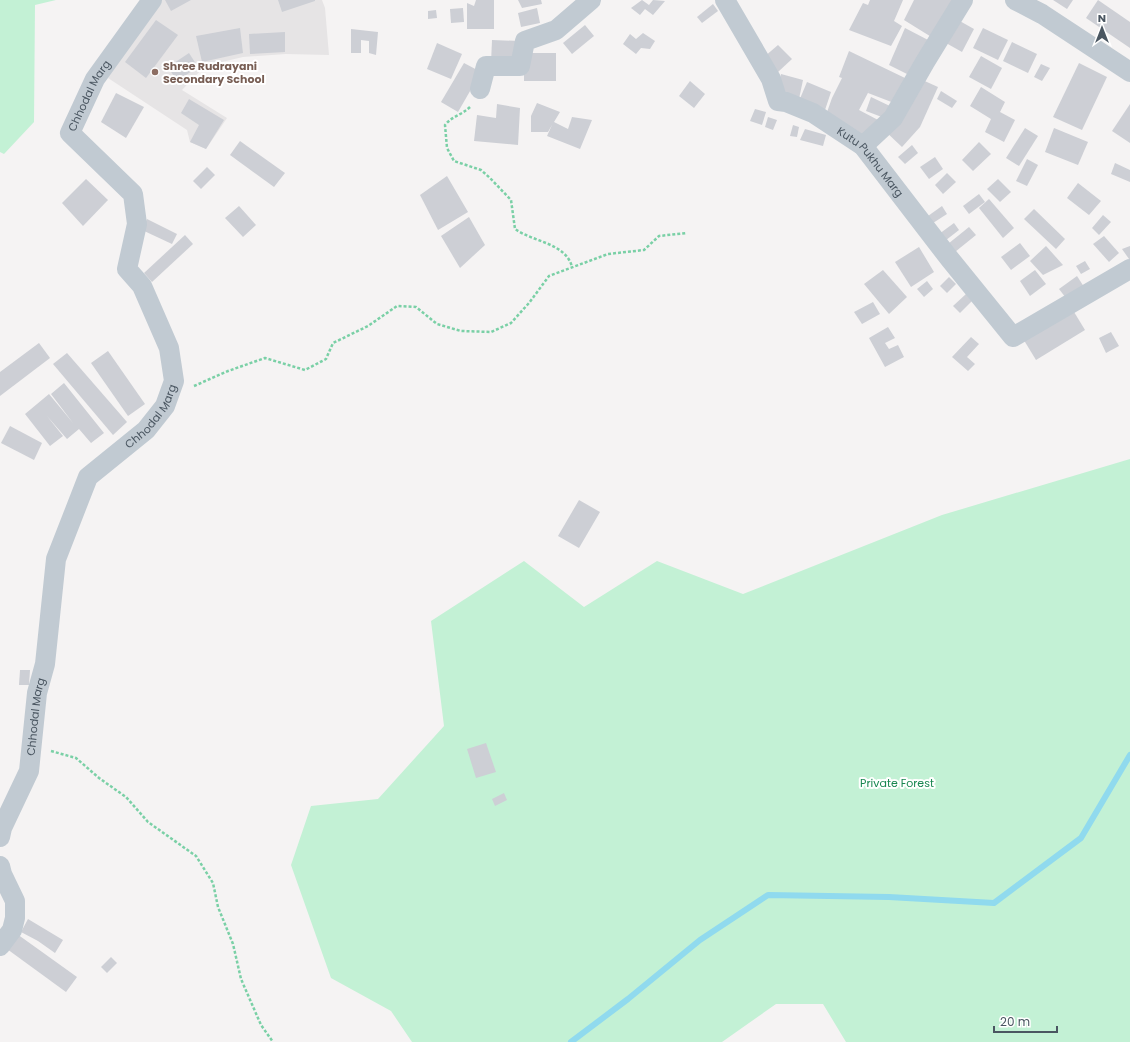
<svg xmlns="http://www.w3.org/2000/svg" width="1130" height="1042" viewBox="0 0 1130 1042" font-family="Poppins,sans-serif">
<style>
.education{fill:#e6e4e5}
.green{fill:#c3f1d5}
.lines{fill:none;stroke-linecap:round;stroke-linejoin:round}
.stream{stroke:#90daee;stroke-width:6}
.building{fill:#cdcfd5}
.path{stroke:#7ad0a6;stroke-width:2.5;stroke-dasharray:3 2;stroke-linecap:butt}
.minor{stroke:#c1cad2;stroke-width:20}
.education-dot{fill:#8d6e63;stroke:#fff;stroke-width:1.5}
.labels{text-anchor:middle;stroke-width:4;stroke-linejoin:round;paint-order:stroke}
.education-label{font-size:11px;font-weight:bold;fill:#785e54;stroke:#fff;text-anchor:start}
.street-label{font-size:11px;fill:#4a5661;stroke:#fff}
.park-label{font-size:11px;fill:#17864f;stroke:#fff}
</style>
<rect width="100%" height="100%" fill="#f5f3f3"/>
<polygon class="education" points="156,0 322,0 325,8 329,55 286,54 243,57 205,66 182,90 227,118 206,149 190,142 187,130 108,78 123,52"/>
<g class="green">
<polygon points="0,0 56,0 35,5 34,122 4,154 0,152"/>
<polygon points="1130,459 1130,1042 846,1042 823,1004 776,1004 722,1042 412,1042 391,1011 331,978 291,865 311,806 378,799 444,726 431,621 524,561 584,607 657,561 743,594 942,515"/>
</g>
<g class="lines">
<polyline class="stream" points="571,1042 628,999 700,940 768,895 889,897 994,903 1081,838 1130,755"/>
</g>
<g class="building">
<polygon points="165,0 191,0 171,11"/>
<polygon points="278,0 315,0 315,1 282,12"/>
<polygon points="476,0 494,0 494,29 467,29 467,3 474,6"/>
<polygon points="518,0 541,0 542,4 522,8"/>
<polygon points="642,0 649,5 653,0 665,1 653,15 645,9 640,15 631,8"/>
<polygon points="870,0 903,0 894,21 902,26 891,46 849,30 863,3 868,5"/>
<polygon points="914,0 952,0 933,38 904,20"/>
<polygon points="1053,0 1073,0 1067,9"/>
<polygon points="1098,0 1130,22 1130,48 1086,18"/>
<polygon points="713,4 718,11 702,23 697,17"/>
<polygon points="463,8 464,22 451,23 450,9"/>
<polygon points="537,8 540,23 521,27 518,13"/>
<polygon points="436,10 437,18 428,19 428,11"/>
<polygon points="156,20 178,35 146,78 125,62"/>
<polygon points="958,20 974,29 962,52 946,43"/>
<polygon points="585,25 594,36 572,54 563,43"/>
<polygon points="240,28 243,53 202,62 196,36"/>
<polygon points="905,28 930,41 911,76 889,65"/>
<polygon points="983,28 1008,40 998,60 973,48"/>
<polygon points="351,29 378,32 376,55 369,53 369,41 361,40 361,53 351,53"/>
<polygon points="285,32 285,52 250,54 249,34"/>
<polygon points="643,33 655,41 650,49 641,48 636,54 623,44 630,34 636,39"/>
<polygon points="492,40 520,41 520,64 491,63"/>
<polygon points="1012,42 1037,54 1028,73 1003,61"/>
<polygon points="437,43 462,54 451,79 427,69"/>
<polygon points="778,45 792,59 778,72 764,57"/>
<polygon points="849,51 905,78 894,103 868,93 870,89 859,110 880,121 866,137 826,115 832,98 842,78 839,77"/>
<polygon points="189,53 198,67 177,81 168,67"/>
<rect x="524" y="53" width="32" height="28"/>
<polygon points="981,56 1002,68 991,89 969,77"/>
<polygon points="464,63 481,72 458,112 441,102"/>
<polygon points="1079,63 1107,77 1082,130 1053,117"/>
<polygon points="1041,64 1050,68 1042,81 1034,77"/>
<polygon points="781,74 803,80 799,99 777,93"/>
<polygon points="918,78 938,87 920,127 902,147 884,130"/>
<polygon points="690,81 705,94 694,108 679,96"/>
<polygon points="807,82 831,92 824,113 799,101"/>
<polygon points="981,87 1005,102 1000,112 1015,120 1004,142 985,132 991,119 970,106"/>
<polygon points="941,91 957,101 952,108 937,99"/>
<polygon points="116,93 144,107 126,138 101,122"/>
<polygon points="871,97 892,107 887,119 866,111"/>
<polygon points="189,99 224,120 206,149 190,142 199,125 181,113"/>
<polygon points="537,103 560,112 554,122 568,129 572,117 592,120 580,149 547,136 552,125 548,132 531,132 531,116"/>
<polygon points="497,104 520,108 518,145 474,141 477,115 496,118"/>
<polygon points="1130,104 1130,143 1112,131"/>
<polygon points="755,109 766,112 762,125 750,121"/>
<polygon points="768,117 777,120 773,130 765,127"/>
<polygon points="793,125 799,127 797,137 790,136"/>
<polygon points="1025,128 1038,136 1019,166 1006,158"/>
<polygon points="1054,128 1088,142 1078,165 1045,152"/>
<polygon points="805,129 826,135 823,146 800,140"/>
<polygon points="240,141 285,173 274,187 230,155"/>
<polygon points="979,142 991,154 973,171 962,160"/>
<polygon points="912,145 918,153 905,164 898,157"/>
<polygon points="935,157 943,169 929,179 920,167"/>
<polygon points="1027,159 1038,165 1027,186 1016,181"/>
<polygon points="1115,163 1130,170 1130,182 1111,174"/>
<polygon points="207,167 215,175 201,189 193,181"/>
<polygon points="947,173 956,182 943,194 935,185"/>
<polygon points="447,176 468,212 438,230 420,195"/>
<polygon points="86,179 108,200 83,226 62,203"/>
<polygon points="998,179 1011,192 1000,202 987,189"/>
<polygon points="1078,183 1101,201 1089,215 1067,198"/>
<polygon points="979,194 985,202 969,214 963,206"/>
<polygon points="989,199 1014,228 1003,238 979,208"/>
<polygon points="239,206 256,225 243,237 225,218"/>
<polygon points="942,206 947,214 933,223 928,216"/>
<polygon points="1034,209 1065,239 1056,249 1024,219"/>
<polygon points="1103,215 1111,222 1099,235 1092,228"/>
<polygon points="469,217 485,245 460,268 441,236"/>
<polygon points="147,219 177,234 172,244 142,230"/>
<polygon points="954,223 959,230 941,244 935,237"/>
<polygon points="969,227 976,235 950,256 943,248"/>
<polygon points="185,235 193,244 152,282 144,273"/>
<polygon points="1104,236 1119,253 1109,262 1093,244"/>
<polygon points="1020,243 1030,256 1011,270 1001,257"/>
<polygon points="1046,246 1063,265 1043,275 1030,261"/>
<polygon points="1130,246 1130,259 1129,259 1122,249"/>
<polygon points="919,247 934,272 911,287 895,262"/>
<polygon points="1085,261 1090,269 1081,274 1076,266"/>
<polygon points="883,270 907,297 889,314 864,284"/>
<polygon points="1035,270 1046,284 1030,296 1020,281"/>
<polygon points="1077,276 1086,290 1069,302 1059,289"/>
<polygon points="949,277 956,284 947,293 940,286"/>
<polygon points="927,281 933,289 924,297 917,289"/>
<polygon points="966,294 972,301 960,313 953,306"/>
<polygon points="873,302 880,314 862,324 854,312"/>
<polygon points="1071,307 1085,330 1036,360 1022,337"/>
<polygon points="888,327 895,338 885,343 889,349 898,345 904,357 885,367 869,338"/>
<polygon points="1111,332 1119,346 1106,353 1099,338"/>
<polygon points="971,337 979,344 967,357 975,364 968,371 952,357"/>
<polygon points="39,343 50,358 0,396 0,372"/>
<polygon points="108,351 145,404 128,416 91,363"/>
<polygon points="67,353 127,422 113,435 53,364"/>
<polygon points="64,383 104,433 91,443 79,429 67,439 47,416 63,436 50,446 25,414 49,394 73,423 51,394"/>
<polygon points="10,426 42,443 34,460 1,443"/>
<polygon points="579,500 600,512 579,548 558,536"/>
<polygon points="20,670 30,670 29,685 19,685"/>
<polygon points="486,743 496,772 476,778 467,749"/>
<polygon points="504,793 507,800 495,806 492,799"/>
<polygon points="28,919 63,940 55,953 38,941 21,932"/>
<polygon points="17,934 77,977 66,992 7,949"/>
<polygon points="111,957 117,963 107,973 101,967"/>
</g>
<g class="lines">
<g class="path">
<path d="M 470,107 C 462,115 452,116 445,125 L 447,148 L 454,161 L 481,170 L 490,178 L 511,200 L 515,229 C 533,242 566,243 572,267"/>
<polyline points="194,386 228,371 265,358 305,370 326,359 333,343 368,326 397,306 416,307 437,324 461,331 491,332 511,323 529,303 549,276 608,254 644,250 659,236 687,233"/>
<polyline points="51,751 76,758 99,778 126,797 148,822 196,856 213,883 218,907 233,944 241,979 261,1025 273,1042"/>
</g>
<g class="minor">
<path id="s1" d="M 725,0 L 771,79 L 778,101 L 786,102 L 813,113 L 863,146 L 949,258 L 1013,337 L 1130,269"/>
<polyline points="1015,0 1042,14 1130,72"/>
<polyline points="480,89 486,66 520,66 525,41 556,30 591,0"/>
<polyline points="863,146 893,118 925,62 963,0"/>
<path id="s2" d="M 0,837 L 2,828 L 29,771 L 37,693 L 45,664 L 56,559 L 88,477 L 146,430 L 165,406 L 174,381 L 169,348 L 142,286 L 127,269 L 137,224 L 133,194 L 70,133 L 95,79 L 152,0"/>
<polyline points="0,866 2,874 15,901 15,918 12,930 0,946"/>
</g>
</g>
<circle class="education-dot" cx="155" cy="72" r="4"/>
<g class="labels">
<g class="education-label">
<text x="163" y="70">Shree Rudrayani<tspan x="163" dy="13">Secondary School</tspan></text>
</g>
<g class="street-label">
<text dy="4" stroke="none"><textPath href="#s2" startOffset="836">Chhodal Marg</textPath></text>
<text dy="4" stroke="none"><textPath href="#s1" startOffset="228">Kutu Pukhu Marg</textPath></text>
<text dy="4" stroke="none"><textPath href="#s2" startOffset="463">Chhodal Marg</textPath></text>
<text dy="4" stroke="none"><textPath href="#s2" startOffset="127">Chhodal Marg</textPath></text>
</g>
<g class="park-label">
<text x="897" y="787">Private Forest</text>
</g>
</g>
<g transform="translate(1102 28)" stroke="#ffffff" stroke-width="3" paint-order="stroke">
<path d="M0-3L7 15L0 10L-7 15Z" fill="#4a5661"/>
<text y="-6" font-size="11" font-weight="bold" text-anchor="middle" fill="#4a5661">N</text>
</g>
<path d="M994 1026v6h63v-6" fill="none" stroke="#4a5661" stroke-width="2"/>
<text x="1000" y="1026" font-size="12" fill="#4a5661" stroke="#ffffff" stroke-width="3" paint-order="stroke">20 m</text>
</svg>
